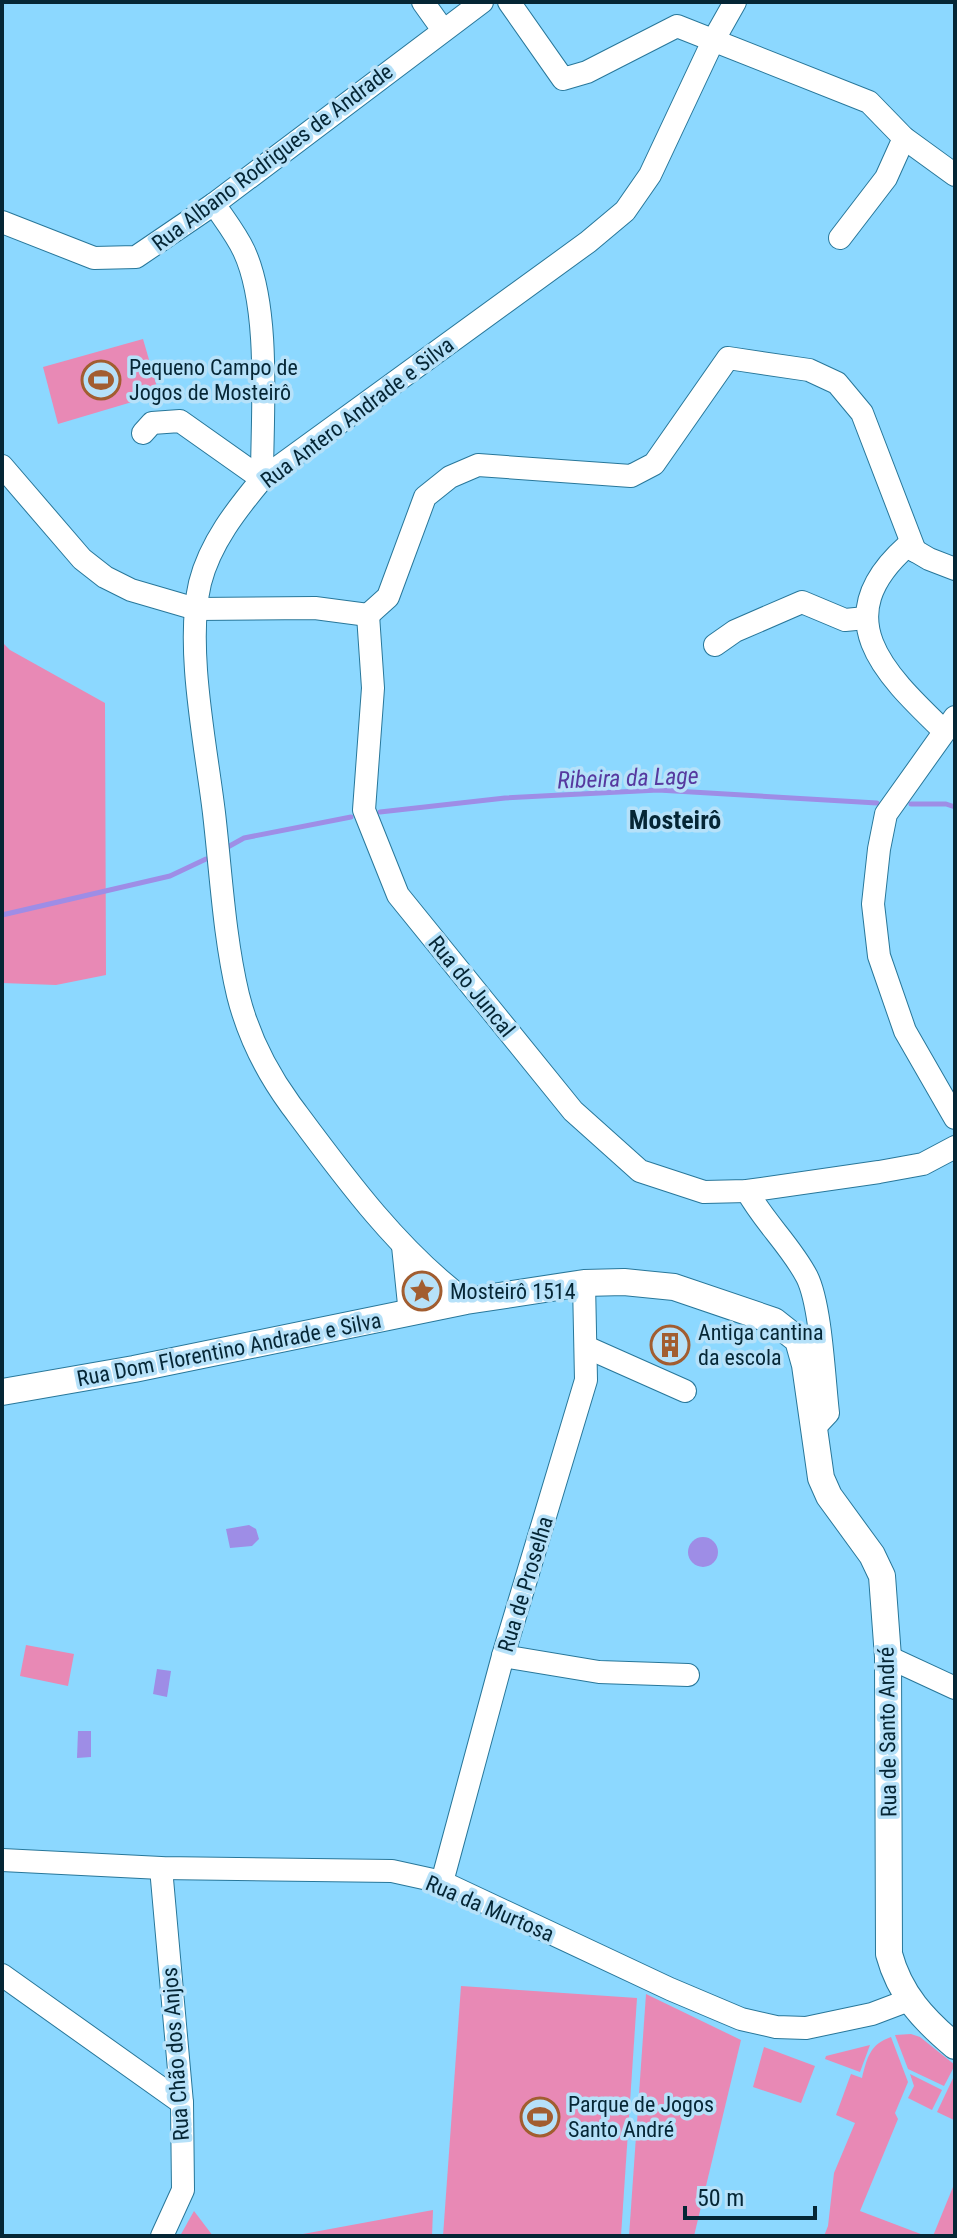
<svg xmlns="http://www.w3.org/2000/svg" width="957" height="2238" viewBox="0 0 957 2238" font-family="'Roboto Condensed',sans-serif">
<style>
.green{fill:#e889b5}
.water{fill:#9e8de6}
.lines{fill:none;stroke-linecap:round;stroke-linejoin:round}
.stream{stroke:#9e8de6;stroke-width:5}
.minor-casing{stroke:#28779a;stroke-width:24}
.major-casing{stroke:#28779a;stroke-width:28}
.minor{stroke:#fff;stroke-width:22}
.major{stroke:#fff;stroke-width:26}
.labels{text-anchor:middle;stroke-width:7;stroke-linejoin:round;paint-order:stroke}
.street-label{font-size:22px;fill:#052635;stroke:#b6e1f9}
.poi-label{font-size:22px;fill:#052635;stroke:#b6e1f9;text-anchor:start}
.water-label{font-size:24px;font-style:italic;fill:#56399f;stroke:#b6e1f9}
.quarter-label{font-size:26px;font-weight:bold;fill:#052635;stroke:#b6e1f9}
</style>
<rect width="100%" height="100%" fill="#8cd8ff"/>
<g class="green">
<polygon points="143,339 159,394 58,424 43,367"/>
<polygon points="2,642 10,650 105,703 106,975 56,985 2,983"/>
<polygon points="26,1645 74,1654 68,1686 20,1676"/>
<polygon points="461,1986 637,1998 621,2236 443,2236"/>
<polygon points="646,1994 741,2040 694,2236 629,2236"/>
<polygon points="911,2034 920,2037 955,2065 944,2086 908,2069 895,2035"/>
<path d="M 891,2037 L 908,2082 L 895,2113 L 898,2119 L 860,2211 L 926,2236 L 824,2236 L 828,2226 L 834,2173 L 855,2123 L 836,2115 L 851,2074 L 862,2078 C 867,2058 870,2044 891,2037 Z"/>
<polygon points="870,2045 860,2072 825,2059 826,2056"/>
<polygon points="764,2047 815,2066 801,2103 753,2087"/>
<polygon points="910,2074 942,2090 932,2110 908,2098 914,2086"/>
<polygon points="955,2074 955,2118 954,2120 937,2112"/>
<polygon points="955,2182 955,2236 933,2236"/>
<polygon points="433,2210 432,2236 292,2236"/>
<polygon points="194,2211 213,2236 180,2236"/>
</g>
<g class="water">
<polygon points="249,1525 256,1529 259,1539 252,1546 230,1548 226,1529"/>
<circle cx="703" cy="1552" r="15"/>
<polygon points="157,1669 171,1671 167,1697 153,1694"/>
<polygon points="78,1731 91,1731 91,1757 77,1758"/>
</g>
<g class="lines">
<g class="stream">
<polyline points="911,804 946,804 955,807"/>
<polyline points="380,812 505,798 658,790 877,803"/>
<polyline points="226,848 244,838 351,817"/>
<polyline points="2,915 170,876 206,859"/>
</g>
<defs>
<g id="minor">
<polyline points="423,2 443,30"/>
<polyline points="509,2 563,79 587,72 677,26 869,102 904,138 955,175"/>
<path d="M 214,204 C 224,219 236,234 244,251 C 271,309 262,414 262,479"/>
<polyline points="2,222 94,258 136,257 214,204 482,2"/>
<polyline points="840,238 886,178 904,138"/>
<polyline points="143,433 152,423 180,421 262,479"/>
<polyline points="2,466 82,559 105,577 131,590 196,609 315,608 368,615"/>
<polyline points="368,615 373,688 364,810 398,895 573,1111 640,1171 704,1192 747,1191 879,1172 923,1164 955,1147"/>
<polyline points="368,615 388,597 425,497 450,477 478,465 631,476 654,464 728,358 809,370 837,383 862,413 915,551"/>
<polyline points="715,645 735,631 802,602 845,620 866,618"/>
<polyline points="955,717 886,814 879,849 873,904 879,956 905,1031 955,1118"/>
<path d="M 943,730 C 884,673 826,618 907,546 L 929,559 L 955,569"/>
<path d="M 747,1191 C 764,1222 791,1246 807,1277 C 821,1305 824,1379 828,1413 L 813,1429"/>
<polyline points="403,1246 410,1314"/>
<path d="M 466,1301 C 396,1249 342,1174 290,1104 C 266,1071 248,1035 238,995 C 224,936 221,873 214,813 C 206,746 185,647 200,583 C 210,543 237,509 262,479 L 588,242 L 625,211 L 650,175 L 713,41 L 735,2"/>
<polyline points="586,1347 685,1391"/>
<polyline points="503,1656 599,1672 688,1675"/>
<polyline points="888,1657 955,1688"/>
<polyline points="2,1860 161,1868 392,1871 442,1882 670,1989 741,2019 776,2027 806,2028 872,2014 909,2000"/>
<polyline points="161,1868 182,2103 183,2190 162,2236"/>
<polyline points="442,1882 503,1656 586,1380 584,1283"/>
<polyline points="2,1975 182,2103"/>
</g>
<path id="major" d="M 2,1392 L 134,1369 L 466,1301 L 584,1283 L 624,1282 L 674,1287 L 774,1321 L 798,1340 L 805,1365 L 821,1478 L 829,1496 L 872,1555 L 882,1576 L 888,1657 L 889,1954 C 900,1995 924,2020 955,2046"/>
</defs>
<use href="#minor" class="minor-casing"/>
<use href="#major" class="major-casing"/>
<use href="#minor" class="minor"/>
<use href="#major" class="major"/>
</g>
<defs>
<symbol id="stadium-ring" viewBox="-11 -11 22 22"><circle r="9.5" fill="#b6e1f9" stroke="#a25d30" stroke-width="1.5"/><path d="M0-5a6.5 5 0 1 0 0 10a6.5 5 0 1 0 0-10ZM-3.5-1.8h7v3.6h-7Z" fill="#a25d30"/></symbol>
<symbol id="sight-ring" viewBox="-11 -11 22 22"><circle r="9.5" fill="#b6e1f9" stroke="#a25d30" stroke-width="1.5"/><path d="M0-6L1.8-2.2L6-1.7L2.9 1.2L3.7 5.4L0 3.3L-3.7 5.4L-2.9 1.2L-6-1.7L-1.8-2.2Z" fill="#a25d30"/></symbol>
<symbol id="building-ring" viewBox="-11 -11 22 22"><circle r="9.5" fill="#b6e1f9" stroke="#a25d30" stroke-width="1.5"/><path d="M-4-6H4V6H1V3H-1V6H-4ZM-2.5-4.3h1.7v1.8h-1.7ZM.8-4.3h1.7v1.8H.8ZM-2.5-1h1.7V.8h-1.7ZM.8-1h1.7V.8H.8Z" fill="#a25d30"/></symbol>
</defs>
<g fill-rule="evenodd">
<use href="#stadium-ring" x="79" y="358" width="44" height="44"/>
<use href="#sight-ring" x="400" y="1269" width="44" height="44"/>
<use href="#building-ring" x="648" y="1323" width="44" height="44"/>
<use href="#stadium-ring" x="518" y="2095" width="44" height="44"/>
</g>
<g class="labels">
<g class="street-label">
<text transform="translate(272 157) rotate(-37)" y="8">Rua Albano Rodrigues de Andrade</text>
<text transform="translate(357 412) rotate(-37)" y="8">Rua Antero Andrade e Silva</text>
<text transform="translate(472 986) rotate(51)" y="8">Rua do Juncal</text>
<text transform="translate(229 1349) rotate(-11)" y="8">Rua Dom Florentino Andrade e Silva</text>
<text transform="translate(525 1584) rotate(-73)" y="8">Rua de Proselha</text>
<text transform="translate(887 1732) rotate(-91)" y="8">Rua de Santo André</text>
<text transform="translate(490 1908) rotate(23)" y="8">Rua da Murtosa</text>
<text transform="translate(175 2054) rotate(-94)" y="8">Rua Chão dos Anjos</text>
</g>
<g class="poi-label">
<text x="129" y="375">Pequeno Campo de<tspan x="129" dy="25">Jogos de Mosteirô</tspan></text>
<text x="450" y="1299">Mosteirô 1514</text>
<text x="698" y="1340">Antiga cantina<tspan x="698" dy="25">da escola</tspan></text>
<text x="568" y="2112">Parque de Jogos<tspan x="568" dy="25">Santo André</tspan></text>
</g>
<g class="water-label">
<text transform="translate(628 778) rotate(-2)" y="8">Ribeira da Lage</text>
</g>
<g class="quarter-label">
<text x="675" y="829">Mosteirô</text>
</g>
</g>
<rect width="957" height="2238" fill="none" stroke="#052635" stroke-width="8"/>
<path d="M685 2206v12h130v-12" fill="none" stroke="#052635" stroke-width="4"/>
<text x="697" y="2206" font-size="24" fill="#052635" stroke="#b6e1f9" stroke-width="6" paint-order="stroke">50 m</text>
</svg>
